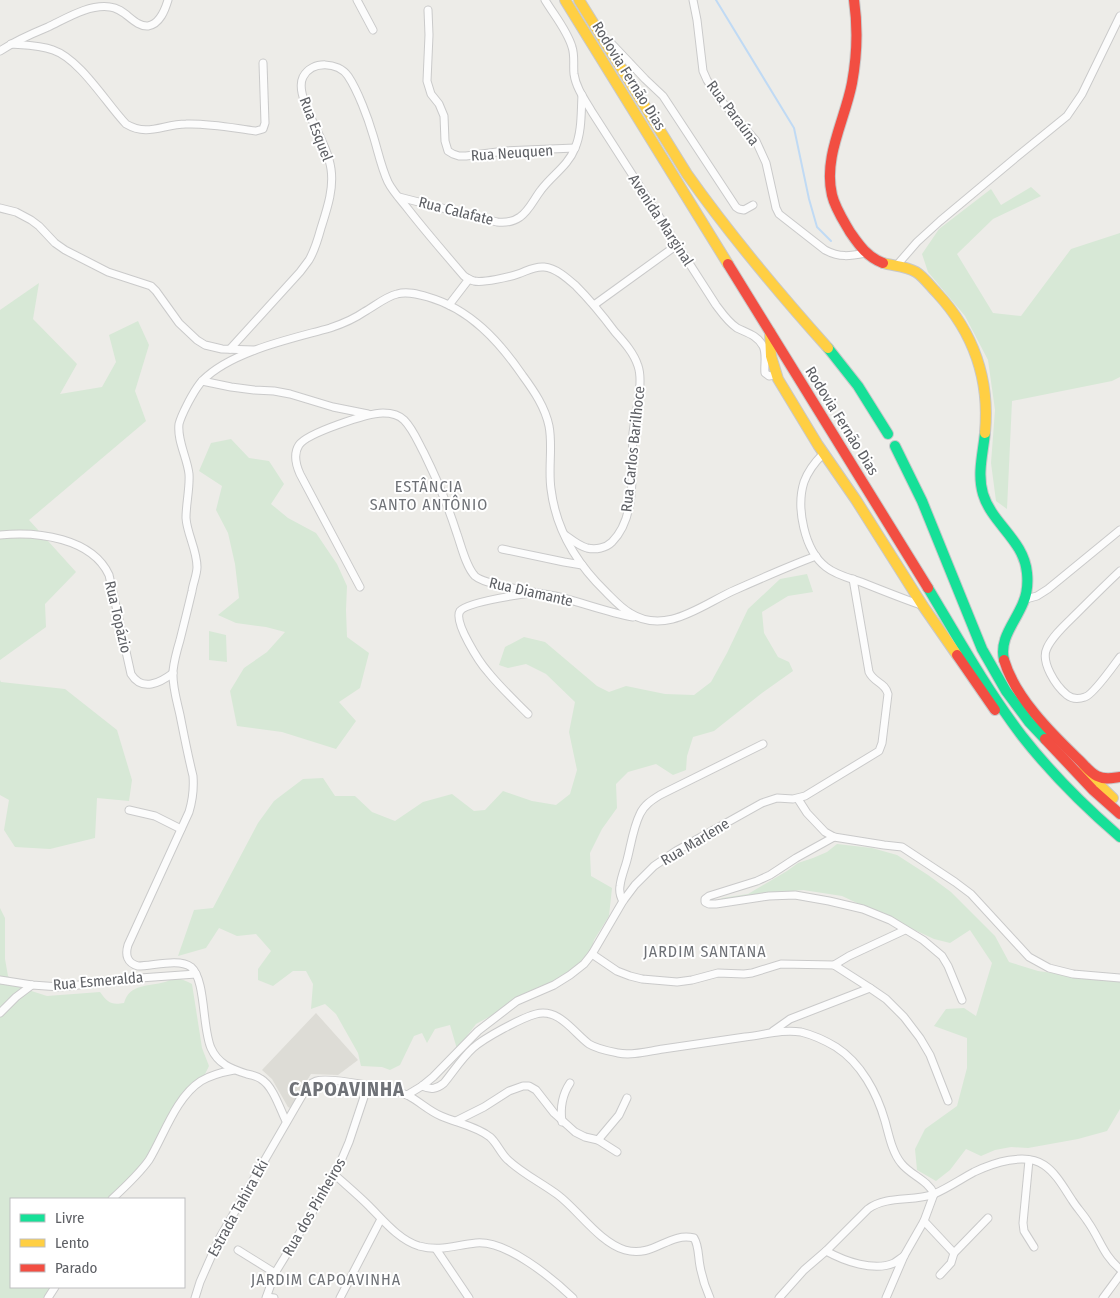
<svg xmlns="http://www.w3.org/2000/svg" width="1120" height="1298" viewBox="0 0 1120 1298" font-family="'Fira Sans Condensed',sans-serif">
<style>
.education{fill:#dddcd6}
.green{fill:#d7e8d6}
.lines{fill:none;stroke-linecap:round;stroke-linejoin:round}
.stream{stroke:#c0daf4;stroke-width:2}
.street-casing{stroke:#cacaca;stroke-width:9}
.fast-casing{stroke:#c8c8c9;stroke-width:12}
.slow-casing{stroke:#c8c8c9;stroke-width:12}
.jam-casing{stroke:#c8c8c9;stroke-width:12}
.street{stroke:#fcfcfc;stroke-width:7}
.fast{stroke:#16e098;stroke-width:10}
.slow{stroke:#ffcf43;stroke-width:10}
.jam{stroke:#f24e42;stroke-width:10}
.labels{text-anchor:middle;stroke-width:4;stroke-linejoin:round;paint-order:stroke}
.street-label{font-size:15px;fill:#5e6065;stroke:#fff}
.neighbourhood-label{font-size:16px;letter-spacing:1px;fill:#6f7277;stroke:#fff}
.district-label{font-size:20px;font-weight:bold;letter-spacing:1px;fill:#6f7277;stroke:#fff}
</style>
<rect width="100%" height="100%" fill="#edece8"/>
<polygon class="education" points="316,1013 358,1060 338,1075 311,1074 290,1108 288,1107 272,1079 262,1070"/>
<g class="green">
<polygon points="1031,187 1041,196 993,219 957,254 993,313 1021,316 1071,249 1120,233 1120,377 1112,381 1012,401 1007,509 996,501 991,463 995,410 988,360 965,316 928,272 922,254 939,229 991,189 1001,205"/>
<polygon points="39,283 33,319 77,364 60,394 102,387 116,362 109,335 138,321 149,345 135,391 146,421 29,520 76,572 45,604 46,627 0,660 0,310"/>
<polygon points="231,439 249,458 269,461 284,484 271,504 288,518 316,533 337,564 347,586 346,610 347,637 369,653 360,688 339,702 356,721 336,749 282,732 237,726 230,691 244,668 267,652 285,632 266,627 236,623 218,615 239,598 235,564 228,533 216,510 222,486 199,471 211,443"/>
<polygon points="807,574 813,592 788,596 762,612 764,633 778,657 789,662 793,671 762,693 714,731 693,737 687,756 686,770 673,775 656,764 628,772 616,784 617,808 602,829 590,853 591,876 612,888 609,916 594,940 590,955 565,976 555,983 539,987 513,999 498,1012 476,1024 457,1049 450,1025 435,1029 427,1043 422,1033 414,1036 400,1065 390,1070 382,1067 361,1066 358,1053 336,1014 325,1004 311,1009 313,984 306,971 293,971 273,986 258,980 258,969 271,951 256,934 237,936 219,928 206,948 178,956 194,910 213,908 258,823 274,801 303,779 323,778 335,796 355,796 372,812 395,821 423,802 452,794 474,811 485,810 503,791 532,801 556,805 570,794 577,770 569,732 575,702 546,674 526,664 508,668 499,665 505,647 524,637 545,642 597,686 609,692 626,686 665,694 694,695 711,682 727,653 748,609 780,579"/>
<polygon points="209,631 226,635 227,662 209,660"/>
<polygon points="0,680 1,682 65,689 117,730 132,780 129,801 97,798 95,838 50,849 15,847 4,830 9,800 0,795"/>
<polygon points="837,844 872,848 897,855 928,875 951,892 995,936 1009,962 1038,971 1096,979 1120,981 1120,1109 1107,1131 1078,1139 1028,1148 1011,1147 995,1150 981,1156 966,1149 950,1170 936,1181 917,1170 915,1149 925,1129 957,1106 967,1068 967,1038 934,1026 946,1009 964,1008 976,1016 992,963 970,930 950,943 934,939 842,896 803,890 773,893 719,901 722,898 748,894 787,871 798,863 813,858 827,852"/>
<path d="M 0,908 L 5,918 L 5,959 L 8,976 L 19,987 L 47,996 L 100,992 C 108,1003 111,1005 124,1003 C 130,983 148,987 165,982 C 169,981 172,978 176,978 C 181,979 187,981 192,984 L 202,1048 L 209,1066 L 204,1076 L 185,1095 L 145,1163 L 110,1199 L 11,1199 L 11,1287 L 53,1287 L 46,1298 L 0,1298 Z"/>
</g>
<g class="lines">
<polyline class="stream" points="716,0 794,128 809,199 817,227 831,241"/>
<defs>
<g id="street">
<polyline points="357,0 373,30"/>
<path d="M 545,0 C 554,15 567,30 572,47 C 575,56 573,65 574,74 C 576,88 585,100 592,112 L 716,305 C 722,313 728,322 737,328 C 747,333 757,335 763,346 C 767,354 764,365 765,373 L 769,376 L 776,375"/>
<path d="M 693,0 L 697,20 L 703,71 L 707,80 L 717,96 L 756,141 L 766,163 L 776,208 L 779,214 L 825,250 C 840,258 850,256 866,253"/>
<polyline points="428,10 429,35 427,81 431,94 439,104 444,116 445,141 448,151 453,154 459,156 466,156 505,151 575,148"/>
<polyline points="611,43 645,79 663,96 736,207 739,209 744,210 753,205"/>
<path d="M 11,44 C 25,45 40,45 53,50 C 80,59 106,103 126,124 C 148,137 163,124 186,124 C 209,123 233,128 256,131 L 263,129 L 265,123 L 263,63"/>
<path d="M 0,51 C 15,41 31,34 48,27 C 67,18 89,4 110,7 C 125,8 134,27 148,26 C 160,24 165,10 168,0"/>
<path d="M 399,197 L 497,222 C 506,223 513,222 520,217 C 529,211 534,199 541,190 C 552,175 568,166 575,148 C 582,132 581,112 582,95"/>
<polyline points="0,208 16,212 31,220 39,226 55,243 65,250 108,272 151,286 156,291 179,323 197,340 205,345 222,349 254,350"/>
<polyline points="897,265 917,242 940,221 1019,155 1067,116 1082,94 1120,16"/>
<polyline points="449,305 469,279"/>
<polyline points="594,305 677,245"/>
<path d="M 230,349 L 300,272 C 303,268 306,264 309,260 C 315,250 318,239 321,228 C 327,209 334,189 331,169 C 328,147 312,124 305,103 C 302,95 299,85 303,77 C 312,60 338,62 348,76 C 358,91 368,118 373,135 C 378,151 381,167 388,182 C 393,192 401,200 408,209 C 426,232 445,254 464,276 C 467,278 470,280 474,281 C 483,283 510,277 518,274 C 527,271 534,266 544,267 C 556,268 567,278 576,286 C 590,300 603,316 615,332 C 624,342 634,353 638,366 C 644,383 635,414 633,433 C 631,467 638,516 612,542 C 606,548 596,550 587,548 C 579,546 572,540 565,535"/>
<polyline points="202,381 231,387 254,390 274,391 290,394 333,407 368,414"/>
<path d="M 823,454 C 815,462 808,471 804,482 C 796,507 804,550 826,567 C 836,575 849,578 861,582 C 881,590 901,598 921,605"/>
<path d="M 0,535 C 37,531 92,538 109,575 L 131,674 C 142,692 160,683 173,673"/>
<polyline points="502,549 564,562 582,565"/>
<path d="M 1120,571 C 1105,585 1091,599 1076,614 C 1066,624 1053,635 1047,648 C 1040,662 1056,686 1067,695 C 1072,699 1079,699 1085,697 C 1093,695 1114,665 1120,657"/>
<path d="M 360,587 L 300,474 C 296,465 293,454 299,445 C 307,433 368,413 383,413 C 391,413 399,415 404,420 C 413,429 418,442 424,453 C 437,479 448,506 457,534 C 461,545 466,567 475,576 C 486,586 538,592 555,596 C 581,602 606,612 633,617"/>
<polyline points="1026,599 1037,596 1048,589 1120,530"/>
<path d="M 528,714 C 514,700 500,687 488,672 C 480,663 453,622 460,611 C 467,602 517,595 530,593"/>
<polyline points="798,799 807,813 825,832 834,837 884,845 902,847 955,882 971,894 1029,957 1049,968 1073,974 1120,978"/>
<polyline points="129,810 155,816 181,829"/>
<polyline points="834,837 796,858 770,875 757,881 709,896 705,899 705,902 709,904 716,904 769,896 795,895 829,901 863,909 890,920 923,940 942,956 948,966 962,1000"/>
<path d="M 623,901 C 620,896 619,892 620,886 C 621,877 625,868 627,860 C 631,845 633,828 640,814 C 644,805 652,800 660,795 L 763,744"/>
<polyline points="592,954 617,971 630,976 642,979 677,982 692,980 718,973 744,974 752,973 781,964 834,965 870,988 886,999 904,1017 920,1038 930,1055 948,1101"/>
<polyline points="834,965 849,956 905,930"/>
<polyline points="0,980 32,985 60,987 97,983 126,979 196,974"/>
<polyline points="0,1013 16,997 32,985"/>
<polyline points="773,1031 790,1019 870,988"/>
<path d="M 422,1086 C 431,1090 437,1089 444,1083 C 453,1072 462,1058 473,1048 C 484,1038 521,1018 536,1014 C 559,1008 573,1032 589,1044 C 597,1049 608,1051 618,1053 C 632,1056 649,1051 663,1049 C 690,1045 718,1041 745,1037 C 764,1035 782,1029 801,1032 C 813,1035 826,1041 836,1047 C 861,1063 877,1093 885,1121 C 889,1135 892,1152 901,1163 C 910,1175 928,1180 934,1194"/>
<path d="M 407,1095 L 422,1086 L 433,1077 L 478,1031 L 517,1001 L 554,985 L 570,975 L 584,964 L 592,954 L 623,901 L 635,885 L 654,866 L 676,851 L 762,803 L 777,798 L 793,799 L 805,796 L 879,751 L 882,743 L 888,694 C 885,682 874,683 869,672 L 853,579"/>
<path d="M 286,1121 C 280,1109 273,1086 261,1079 C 257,1076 252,1075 247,1074 C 231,1069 218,1064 211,1048 C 202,1028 206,980 191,967 C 179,958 153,966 138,966 C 127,963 125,955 128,945 L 189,812 C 193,799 194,789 193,776 C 188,756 184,735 180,715 C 177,701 172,686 173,671 C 174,661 177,650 180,640 C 184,624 188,608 192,591 C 193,583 197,575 197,567 C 197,550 187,534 186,518 C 186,503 190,488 189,474 C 187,457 177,441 179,424 C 181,416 185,409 189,401 C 193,394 197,386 203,380 C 232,351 291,339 330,328 C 342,324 354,319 364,312 C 375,306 385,297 397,294 C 407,291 418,294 428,297 C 470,309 499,341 523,376 C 534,391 545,407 549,426 C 553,446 548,468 551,489 C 556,530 577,564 606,592 C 613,599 621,608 630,613 C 666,636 703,604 735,590 C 762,578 789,566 816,556"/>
<polyline points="456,1121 484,1107 509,1091 523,1086 529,1086 536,1090 554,1113 575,1132 585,1137 598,1140 617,1152"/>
<path d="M 562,1122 C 560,1108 562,1095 570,1083"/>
<polyline points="598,1140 619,1115 627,1098"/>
<polyline points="1029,1160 1023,1223 1024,1231 1034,1247"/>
<path d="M 335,1175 C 346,1185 358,1195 369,1206 C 383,1220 399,1240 419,1246 C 441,1252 455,1245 476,1243 C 506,1240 551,1277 573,1298"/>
<path d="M 112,1199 C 125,1187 139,1174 149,1160 C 164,1135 176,1097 201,1081 C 211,1075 223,1072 234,1070"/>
<polyline points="924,1221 954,1253 988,1218"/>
<polyline points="436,1249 469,1298"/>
<polyline points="238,1250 275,1273"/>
<path d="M 826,1251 C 844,1261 874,1272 894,1263 C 897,1261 901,1258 904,1256"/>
<polyline points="940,1275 951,1263 954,1253"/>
<polyline points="267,1297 274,1298"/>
<polyline points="48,1298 55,1287"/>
<path d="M 195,1298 L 200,1282 L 219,1239 L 307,1087 C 309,1085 313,1082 316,1081 C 330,1077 396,1089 409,1096 C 420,1102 429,1111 441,1116 C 457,1123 476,1126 490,1137 C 497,1143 501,1154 508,1160 C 523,1174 542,1183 558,1195 C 578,1210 600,1243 625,1250 C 654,1258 668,1232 694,1238 C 699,1246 698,1256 700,1266 C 702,1277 705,1287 710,1298"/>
<polyline points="266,1298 275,1273 335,1175 349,1142 368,1085"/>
<polyline points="340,1298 381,1219"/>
<path d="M 779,1298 L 804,1270 L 826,1251 L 868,1209 C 887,1195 913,1202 934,1194 C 948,1188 961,1179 974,1172 C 993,1163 1025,1152 1044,1165 C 1056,1173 1064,1188 1072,1200 C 1077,1208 1083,1214 1088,1222 C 1100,1239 1103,1255 1120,1269"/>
<polyline points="886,1298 904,1256 924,1221 934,1194"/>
<polyline points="1103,1298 1120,1275"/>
</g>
<g id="fast">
<polyline points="828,348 858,386 888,434"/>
<path d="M 985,433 C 983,453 977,474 983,494 C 992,524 1024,540 1027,573 C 1028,583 1027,594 1023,603 C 1015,623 999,638 1004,660"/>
<polyline points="895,446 922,501 982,649 1006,691 1029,722 1045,739"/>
<path d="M 928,588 C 958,638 987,690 1022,736 C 1051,773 1084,806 1120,837"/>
</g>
<g id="slow">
<polyline points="565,0 728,264"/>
<path d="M 579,0 L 687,174 C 730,235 778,292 828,348"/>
<path d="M 883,263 C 894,266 906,266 916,272 C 924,277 930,286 937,293 C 974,333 990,379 985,433"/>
<polyline points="770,332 771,356 778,379 818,445 856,500 923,606 957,655"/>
<polyline points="1084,770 1113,798"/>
</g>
<g id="jam">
<path d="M 854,0 C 858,28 857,56 852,83 C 845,120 823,157 832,195 C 835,208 843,220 850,232 C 859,245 867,257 883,263"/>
<polyline points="728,264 928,588"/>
<polyline points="957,655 995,710"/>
<path d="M 1004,660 C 1015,697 1050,732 1077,758 C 1084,764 1089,772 1097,776 C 1105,780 1112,778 1120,777"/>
<polyline points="1045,739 1093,790 1120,814"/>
</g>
</defs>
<use href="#street" class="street-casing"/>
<use href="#fast" class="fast-casing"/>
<use href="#slow" class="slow-casing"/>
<use href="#jam" class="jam-casing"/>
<use href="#street" class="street"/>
<use href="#fast" class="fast"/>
<use href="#slow" class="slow"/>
<use href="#jam" class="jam"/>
</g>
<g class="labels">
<g class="street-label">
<text transform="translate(629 76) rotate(58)" y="5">Rodovia Fernão Dias</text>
<text transform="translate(733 113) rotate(53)" y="5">Rua Paraúna</text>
<text transform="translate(316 129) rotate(69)" y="5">Rua Esquel</text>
<text transform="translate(512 153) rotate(-4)" y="5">Rua Neuquen</text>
<text transform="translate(456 211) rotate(14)" y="5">Rua Calafate</text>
<text transform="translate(661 220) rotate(57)" y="5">Avenida Marginal</text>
<text transform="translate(842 421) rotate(58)" y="5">Rodovia Fernão Dias</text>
<text transform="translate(633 449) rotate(-84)" y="5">Rua Carlos Barilhoce</text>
<text transform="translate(531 592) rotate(13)" y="5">Rua Diamante</text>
<text transform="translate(118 617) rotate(77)" y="5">Rua Topázio</text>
<text transform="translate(695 842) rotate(-31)" y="5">Rua Marlene</text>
<text transform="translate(98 981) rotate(-5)" y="5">Rua Esmeralda</text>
<text transform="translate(314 1207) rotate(-60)" y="5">Rua dos Pinheiros</text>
<text transform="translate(238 1208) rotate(-61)" y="5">Estrada Tahira Eki</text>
</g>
<g class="neighbourhood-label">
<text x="429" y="492">ESTÂNCIA<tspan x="429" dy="18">SANTO ANTÔNIO</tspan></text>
<text x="705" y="957">JARDIM SANTANA</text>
<text x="326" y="1285">JARDIM CAPOAVINHA</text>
</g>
<g class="district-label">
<text x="347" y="1096">CAPOAVINHA</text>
</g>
</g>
<rect x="10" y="1198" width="175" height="90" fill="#ffffff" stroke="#bfbfc1"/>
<rect x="20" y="1214" width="25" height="8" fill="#16e098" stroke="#bfbfc1"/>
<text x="55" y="1223" font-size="15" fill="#5e6065">Livre</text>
<rect x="20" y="1239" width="25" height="8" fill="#ffcf43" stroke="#bfbfc1"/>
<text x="55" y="1248" font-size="15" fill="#5e6065">Lento</text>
<rect x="20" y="1264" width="25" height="8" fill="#f24e42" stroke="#bfbfc1"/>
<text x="55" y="1273" font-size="15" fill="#5e6065">Parado</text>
</svg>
